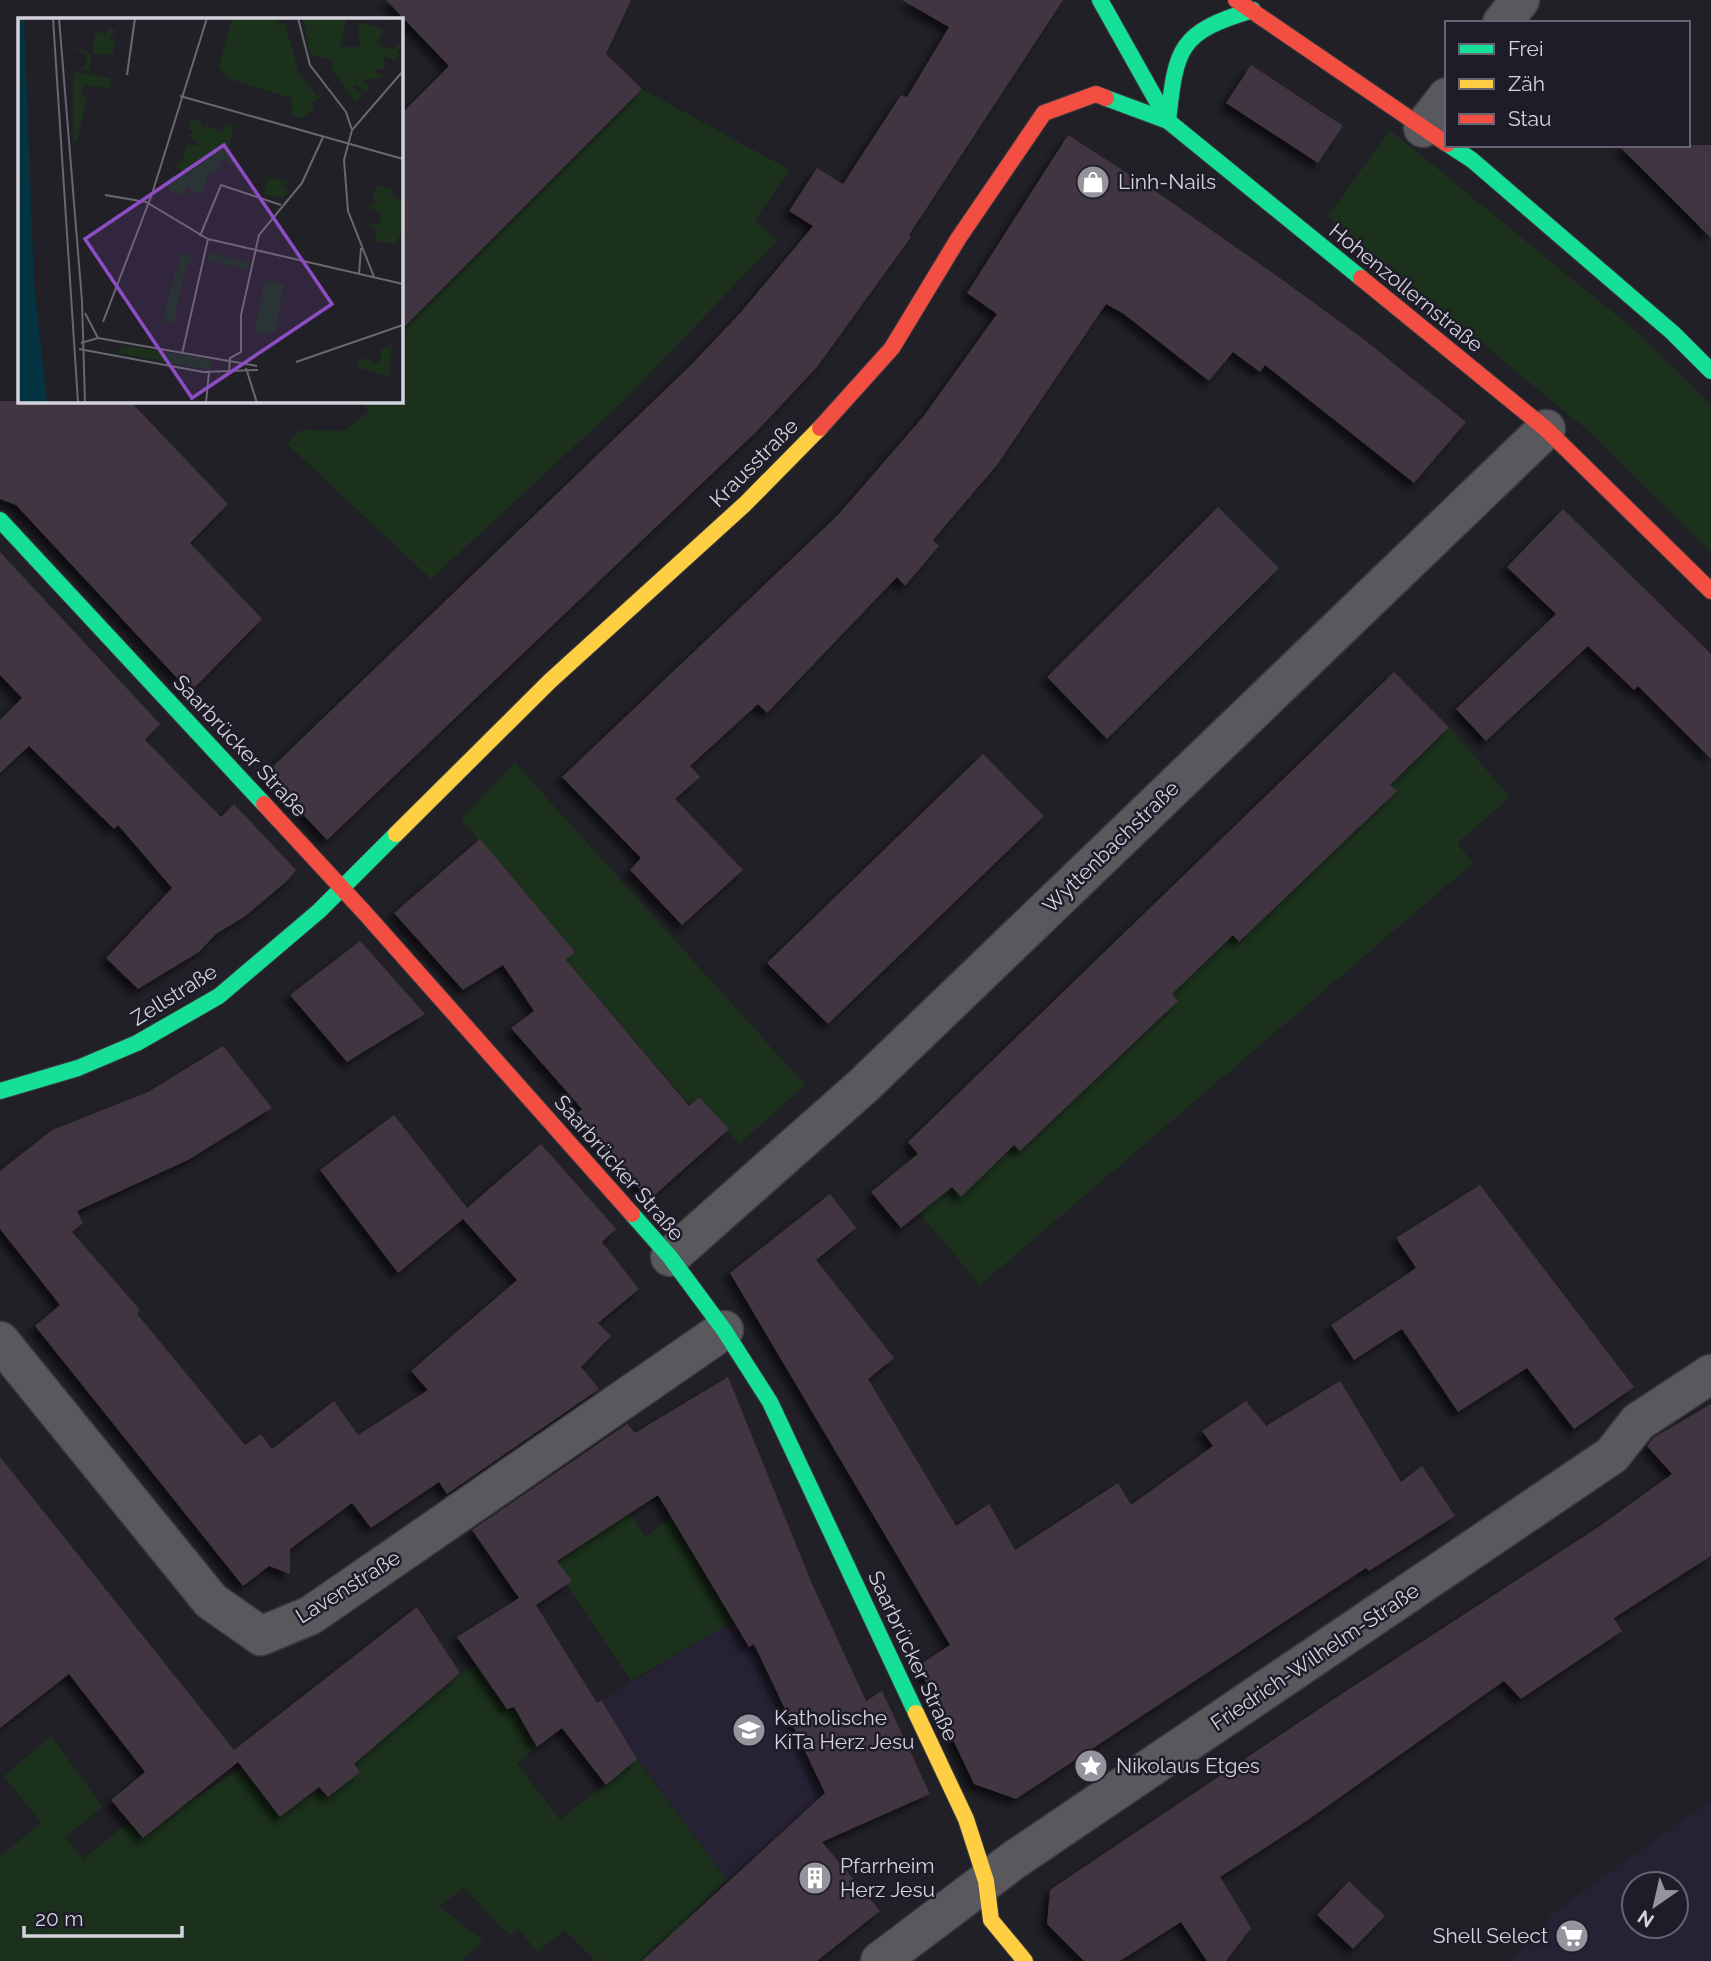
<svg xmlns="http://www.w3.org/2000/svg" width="1711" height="1961" viewBox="0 0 1711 1961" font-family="Raleway,sans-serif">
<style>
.built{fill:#262234;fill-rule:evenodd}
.green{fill:#1b311c}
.building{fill:#403540;filter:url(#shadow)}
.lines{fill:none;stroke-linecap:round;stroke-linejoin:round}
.street-casing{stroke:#3b3a40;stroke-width:41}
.fast-casing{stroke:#3b3a40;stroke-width:18}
.slow-casing{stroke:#3b3a40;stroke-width:18}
.jam-casing{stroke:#3b3a40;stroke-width:18}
.street{stroke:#59585d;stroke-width:38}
.fast{stroke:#16e098;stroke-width:16}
.slow{stroke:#ffcf43;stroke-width:16}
.jam{stroke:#f24e42;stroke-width:16}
.labels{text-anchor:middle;stroke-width:5;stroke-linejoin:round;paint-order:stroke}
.poi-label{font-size:21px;fill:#d4d2dc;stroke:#1f1c2a;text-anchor:start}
.street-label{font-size:21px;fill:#d4d2dc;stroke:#1f1c2a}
.inset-road{fill:none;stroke:#69676f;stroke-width:2}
.view{fill:#8d4dc5;fill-opacity:0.15;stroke:#8d4dc5;stroke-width:3.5}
.inset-edge{fill:none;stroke:#d4d2dc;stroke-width:3.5}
</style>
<defs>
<filter id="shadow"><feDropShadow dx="-6" dy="6" stdDeviation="3.5" flood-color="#0009"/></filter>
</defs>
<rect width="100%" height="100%" fill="#212026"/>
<g class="built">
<polygon points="733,1621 912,1802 788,1827 727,1880 597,1703"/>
<path d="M 1711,1800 L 1711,1961 L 1512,1961 L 1553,1913 ZM 1634,1884 L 1676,1884 L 1676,1926 L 1634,1926 Z"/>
</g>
<g class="green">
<polygon points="642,89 790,170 755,220 777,241 621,403 431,579 287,444 300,430 345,431 369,411 359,401 401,401 401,330"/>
<polygon points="1390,130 1638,333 1711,405 1711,552 1592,434 1328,216"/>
<polygon points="1449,727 1510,797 1457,843 1473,863 980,1285 889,1177 917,1152 961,1196 1014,1145 1021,1151 1077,1096 1117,1047 1124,1054 1178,1001 1172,994 1233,935 1240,942 1295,888 1336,835 1343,843 1396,792 1390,785"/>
<polygon points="515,763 805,1085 739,1144 699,1097 690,1105 566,960 575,952 461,819"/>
<polygon points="630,1513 645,1537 671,1517 733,1621 631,1681 567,1585 572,1581 557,1561"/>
<path d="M 484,1659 L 495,1692 L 507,1709 L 514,1707 L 537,1747 L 517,1764 L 560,1820 L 637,1759 L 727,1880 L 691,1914 L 705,1933 L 679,1955 L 665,1939 L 649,1952 L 655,1961 L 596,1961 L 565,1930 L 538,1952 L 518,1929 L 509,1935 L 464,1888 L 439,1906 L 483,1941 L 462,1959 L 464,1961 L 0,1961 L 0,1856 L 41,1823 L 4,1776 L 51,1736 L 103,1807 L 65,1837 L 83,1859 L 129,1822 L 143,1838 L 181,1807 L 242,1768 L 280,1817 L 319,1787 L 328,1797 L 360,1772 L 351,1761 C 396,1728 437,1688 484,1659 Z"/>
</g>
<g class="building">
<polygon points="386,0 631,0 606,54 642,89 401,330 401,114 449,66"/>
<polygon points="902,0 1063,0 909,235 911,237 817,367 757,431 327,840 265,774 691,365 742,311 813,226 789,211 817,168 843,184 901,95 907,97 949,27"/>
<polygon points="1251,65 1343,126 1318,163 1226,103"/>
<polygon points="1068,135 1161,195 1284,281 1366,341 1466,422 1414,483 1265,365 1260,372 1233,352 1209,381 1124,314 1106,304 997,465 933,540 939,546 905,586 897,577 767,713 758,704 690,766 700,777 675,799 743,870 682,925 630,870 641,858 562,777 838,515 923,417 997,314 967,293"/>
<polygon points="1618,145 1711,145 1711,238"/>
<polygon points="0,401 130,401 228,504 190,543 262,619 190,692 16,505 0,499"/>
<polygon points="1218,507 1279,568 1107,739 1047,677"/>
<polygon points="1563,509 1711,654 1711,759 1638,686 1634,690 1588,646 1486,741 1456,709 1556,614 1507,567"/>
<polygon points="0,552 160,724 145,740 221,817 234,804 296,870 287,881 244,917 216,934 199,952 138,989 106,958 172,888 118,825 114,829 29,746 0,773 0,720 22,698 0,675"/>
<polygon points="1394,672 1449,727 1390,785 1397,791 1239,942 1233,935 1172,994 1178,1001 1020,1151 1014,1145 961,1197 952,1187 901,1228 871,1192 918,1154 908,1142"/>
<polygon points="983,754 1044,816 828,1024 767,963"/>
<polygon points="480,839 575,952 566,960 689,1106 699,1097 729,1129 649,1200 574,1116 582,1109 511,1028 534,1011 503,965 463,990 394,913"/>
<polygon points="360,941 425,1014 347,1062 290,995"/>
<polygon points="223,1046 272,1108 188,1160 77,1211 83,1223 72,1232 140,1310 137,1314 245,1445 261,1434 272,1449 334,1401 358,1435 428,1390 411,1371 517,1280 463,1219 398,1273 320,1170 394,1115 467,1208 541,1144 616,1229 602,1242 639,1289 598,1323 611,1336 581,1367 599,1389 447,1494 439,1482 371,1528 352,1503 290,1549 290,1574 269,1566 243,1586 35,1326 60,1305 0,1229 0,1171 52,1130 148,1092"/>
<polygon points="1480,1185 1634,1387 1574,1429 1527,1368 1458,1412 1402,1329 1354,1360 1331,1325 1416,1268 1396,1238"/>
<polygon points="830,1194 856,1228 816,1260 894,1358 868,1379 956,1526 989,1504 1015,1550 1118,1483 1131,1505 1213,1446 1202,1431 1246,1401 1266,1426 1340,1381 1401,1482 1422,1466 1455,1516 1369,1571 1366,1568 1016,1799 974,1784 918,1666 950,1645 730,1273"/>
<polygon points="728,1377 812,1584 866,1701 882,1691 930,1794 822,1842 880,1911 817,1961 642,1961 825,1793 754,1644 749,1647 658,1495 557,1561 572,1581 536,1605 597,1703 601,1700 637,1759 606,1785 562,1728 537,1747 514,1707 507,1709 457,1637 519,1598 472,1530 627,1424 635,1433"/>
<polygon points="1711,1404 1711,1556 1614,1618 1622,1631 1521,1699 1504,1681 1308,1820 1220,1877 1251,1928 1226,1961 1207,1961 1181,1922 1120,1961 1084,1961 1047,1924 1050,1890 1337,1697 1600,1526 1672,1474 1647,1446 1653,1438"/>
<polygon points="0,1457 234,1750 417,1607 460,1673 354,1764 360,1772 328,1797 319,1787 280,1817 238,1762 143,1838 111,1800 145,1772 69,1674 0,1728"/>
<polygon points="1349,1881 1385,1916 1353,1949 1317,1915"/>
</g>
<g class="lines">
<defs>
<g id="street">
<polyline points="1502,23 1520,0"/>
<polyline points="1423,128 1447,97"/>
<polyline points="670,1257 863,1086 1546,429"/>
<polyline points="0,1341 211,1601 261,1636 311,1615 724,1330"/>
<polyline points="880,1961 1014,1860 1612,1455 1638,1422 1711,1374"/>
</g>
<g id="fast">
<polyline points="1100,0 1168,121 1361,278"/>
<path d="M 1106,98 L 1168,121 C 1176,47 1179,32 1253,10"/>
<polyline points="1449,145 1472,160 1673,333 1711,371"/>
<polyline points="0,520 264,804"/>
<polyline points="0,1091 78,1068 137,1043 219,996 319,911 396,834"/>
<polyline points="632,1214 670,1257 724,1330 770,1402 916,1713"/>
</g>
<g id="slow">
<polyline points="396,834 550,681 745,504 820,428"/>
<polyline points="916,1713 966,1819 986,1881 991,1920 1025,1961"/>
</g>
<g id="jam">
<polyline points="1236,0 1447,144"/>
<polyline points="1361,278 1546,429 1711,591"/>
<polyline points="820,428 892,348 958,239 1044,113 1096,94 1106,98"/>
<polyline points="264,804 364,912 632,1214"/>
</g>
</defs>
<use href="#street" class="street-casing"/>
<use href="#fast" class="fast-casing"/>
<use href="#slow" class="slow-casing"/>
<use href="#jam" class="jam-casing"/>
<use href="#street" class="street"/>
<use href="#fast" class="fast"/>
<use href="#slow" class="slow"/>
<use href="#jam" class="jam"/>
</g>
<defs>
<symbol id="shop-disc" viewBox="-11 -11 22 22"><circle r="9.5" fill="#95949c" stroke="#1f1c2a"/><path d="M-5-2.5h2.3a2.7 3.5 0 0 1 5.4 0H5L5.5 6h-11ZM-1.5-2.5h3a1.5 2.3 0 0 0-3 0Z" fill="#fff"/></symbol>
<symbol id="school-disc" viewBox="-11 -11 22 22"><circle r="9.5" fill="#95949c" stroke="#1f1c2a"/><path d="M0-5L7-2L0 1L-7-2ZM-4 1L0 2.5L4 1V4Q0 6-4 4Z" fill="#fff"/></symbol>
<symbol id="sight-disc" viewBox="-11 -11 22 22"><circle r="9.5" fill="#95949c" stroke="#1f1c2a"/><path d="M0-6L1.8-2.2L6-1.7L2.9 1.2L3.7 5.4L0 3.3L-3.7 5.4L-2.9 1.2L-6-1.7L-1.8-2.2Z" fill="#fff"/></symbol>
<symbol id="building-disc" viewBox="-11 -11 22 22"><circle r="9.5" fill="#95949c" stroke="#1f1c2a"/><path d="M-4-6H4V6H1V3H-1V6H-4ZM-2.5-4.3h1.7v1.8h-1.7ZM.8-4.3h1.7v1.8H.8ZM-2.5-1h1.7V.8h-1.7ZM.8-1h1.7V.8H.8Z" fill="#fff"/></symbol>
<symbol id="supermarket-disc" viewBox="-11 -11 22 22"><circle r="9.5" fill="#95949c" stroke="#1f1c2a"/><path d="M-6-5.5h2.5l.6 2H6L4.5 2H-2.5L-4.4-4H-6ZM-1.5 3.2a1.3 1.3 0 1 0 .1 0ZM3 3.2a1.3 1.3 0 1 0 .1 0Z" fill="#fff"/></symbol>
</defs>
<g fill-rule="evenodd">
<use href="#shop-disc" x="1074" y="163" width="38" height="38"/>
<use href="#school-disc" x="730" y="1711" width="38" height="38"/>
<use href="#sight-disc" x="1072" y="1747" width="38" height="38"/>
<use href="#building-disc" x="796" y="1859" width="38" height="38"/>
<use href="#supermarket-disc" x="1553" y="1917" width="38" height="38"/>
</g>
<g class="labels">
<g class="poi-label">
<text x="1118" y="189">Linh-Nails</text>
<text x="774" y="1725">Katholische<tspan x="774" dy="24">KiTa Herz Jesu</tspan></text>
<text x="1116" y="1773">Nikolaus Etges</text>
<text x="840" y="1873">Pfarrheim<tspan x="840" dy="24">Herz Jesu</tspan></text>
<text x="1548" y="1943" text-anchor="end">Shell Select</text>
</g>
<g class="street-label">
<text transform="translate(1406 288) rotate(39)" y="7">Hohenzollernstraße</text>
<text transform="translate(754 463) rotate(-45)" y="7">Krausstraße</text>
<text transform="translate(240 746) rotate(47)" y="7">Saarbrücker Straße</text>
<text transform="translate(1111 847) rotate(-44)" y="7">Wyttenbachstraße</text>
<text transform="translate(174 995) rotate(-32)" y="7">Zellstraße</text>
<text transform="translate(619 1168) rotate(49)" y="7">Saarbrücker Straße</text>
<text transform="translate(348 1587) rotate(-32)" y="7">Lavenstraße</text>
<text transform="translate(913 1656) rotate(65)" y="7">Saarbrücker Straße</text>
<text transform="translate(1315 1657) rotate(-34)" y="7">Friedrich-Wilhelm-Straße</text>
</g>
</g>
<g transform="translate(18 18)">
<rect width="385" height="385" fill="#212026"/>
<path d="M 214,0 L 262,0 L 260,6 L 267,5 L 281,56 L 299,78 L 308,74 L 294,85 L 296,92 L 283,100 L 275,98 L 273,80 L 208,60 L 201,48 ZM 285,0 L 329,0 L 322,29 L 342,29 L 340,4 L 366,11 L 360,23 L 363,28 L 376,31 L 383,23 L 385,31 L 378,34 L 382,37 L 378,42 L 366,38 L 367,50 L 356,53 L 365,57 L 360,61 L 344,61 L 352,70 L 347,75 L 339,67 L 335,69 L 345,79 L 338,84 L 312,49 L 317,43 L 292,36 ZM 89,11 L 98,12 L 92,20 L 97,21 L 95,36 L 74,37 L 71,51 L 62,50 L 68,48 L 69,38 L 58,31 L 56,50 L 57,29 L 74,37 L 77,14 L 88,16 ZM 55,54 L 92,60 L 92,70 L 65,67 L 63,78 L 69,79 L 59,123 L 55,123 ZM 173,101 L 182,103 L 185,113 L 187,107 L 203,114 L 209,106 L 215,107 L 210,140 L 216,142 L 214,148 L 205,140 L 197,156 L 191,154 L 183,178 L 169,169 L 165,178 L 151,173 L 150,168 L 153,158 L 173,156 L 156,148 L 163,146 L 170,127 L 182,127 L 171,118 L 176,113 L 170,112 ZM 250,160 L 270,164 L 264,169 L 271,174 L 263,180 L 246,176 ZM 359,167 L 375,172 L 374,178 L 381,181 L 380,185 L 385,179 L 385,219 L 381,218 L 378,226 L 357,223 L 359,213 L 350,207 L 361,206 L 363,193 L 350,190 L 358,183 L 354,178 ZM 191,234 L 231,245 L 230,252 L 189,242 ZM 163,235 L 177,239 L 167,249 L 156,306 L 147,304 L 146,297 ZM 247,263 L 266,266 L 257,314 L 240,316 L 237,309 ZM 374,326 L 371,358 L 341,350 L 338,343 L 350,340 L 356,346 L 363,342 L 362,332 ZM 104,327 L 194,342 L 193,352 L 99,335 Z" fill="#1b311c"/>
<path d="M 0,0 L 6,0 L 16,265 L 29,385 L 0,385 Z" fill="#043442"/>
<path class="inset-road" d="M 35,0 L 60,385M 41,0 L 64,283 L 67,385M 280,0 L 292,47 L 328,94 L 334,112M 109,57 L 117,0M 162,78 L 385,141M 87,177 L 128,184 L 190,221 L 385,266M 182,218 L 203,167 L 263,187M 341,256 L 343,230M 356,259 L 330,193 L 326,142 L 334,112 L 385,53M 67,295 L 80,320M 85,304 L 134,176 L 189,0M 63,325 L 80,320 L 239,348M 61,331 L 185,354 L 240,352M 164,336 L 190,221M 278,344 L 385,307M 228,350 L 239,385M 211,354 L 212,340 L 223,334 L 223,297 L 241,217 L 284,165 L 305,119M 188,385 L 191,354"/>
<path class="view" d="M 206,127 L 314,286 L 174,380 L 67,221 Z"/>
<rect width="385" height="385" class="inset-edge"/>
</g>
<rect x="1445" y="21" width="245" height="126" fill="#1f1c2a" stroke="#676571" stroke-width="2"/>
<rect x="1459" y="44" width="35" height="10" fill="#16e098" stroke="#676571" stroke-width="2"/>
<text x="1508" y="56" font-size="21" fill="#d4d2dc">Frei</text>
<rect x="1459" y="79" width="35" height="10" fill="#ffcf43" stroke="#676571" stroke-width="2"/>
<text x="1508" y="91" font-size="21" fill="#d4d2dc">Zäh</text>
<rect x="1459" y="114" width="35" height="10" fill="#f24e42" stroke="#676571" stroke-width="2"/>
<text x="1508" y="126" font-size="21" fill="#d4d2dc">Stau</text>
<g transform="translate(1655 1905) rotate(214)"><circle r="33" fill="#1f1c2a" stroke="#676571" stroke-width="2"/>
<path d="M0-5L12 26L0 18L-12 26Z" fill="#95949c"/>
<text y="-10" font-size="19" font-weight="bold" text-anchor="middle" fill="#d4d2dc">N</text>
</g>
<path d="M24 1926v10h158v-10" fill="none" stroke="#d4d2dc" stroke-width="3.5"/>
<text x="35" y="1926" font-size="21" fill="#d4d2dc" stroke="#1f1c2a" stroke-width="5" paint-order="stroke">20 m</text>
</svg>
